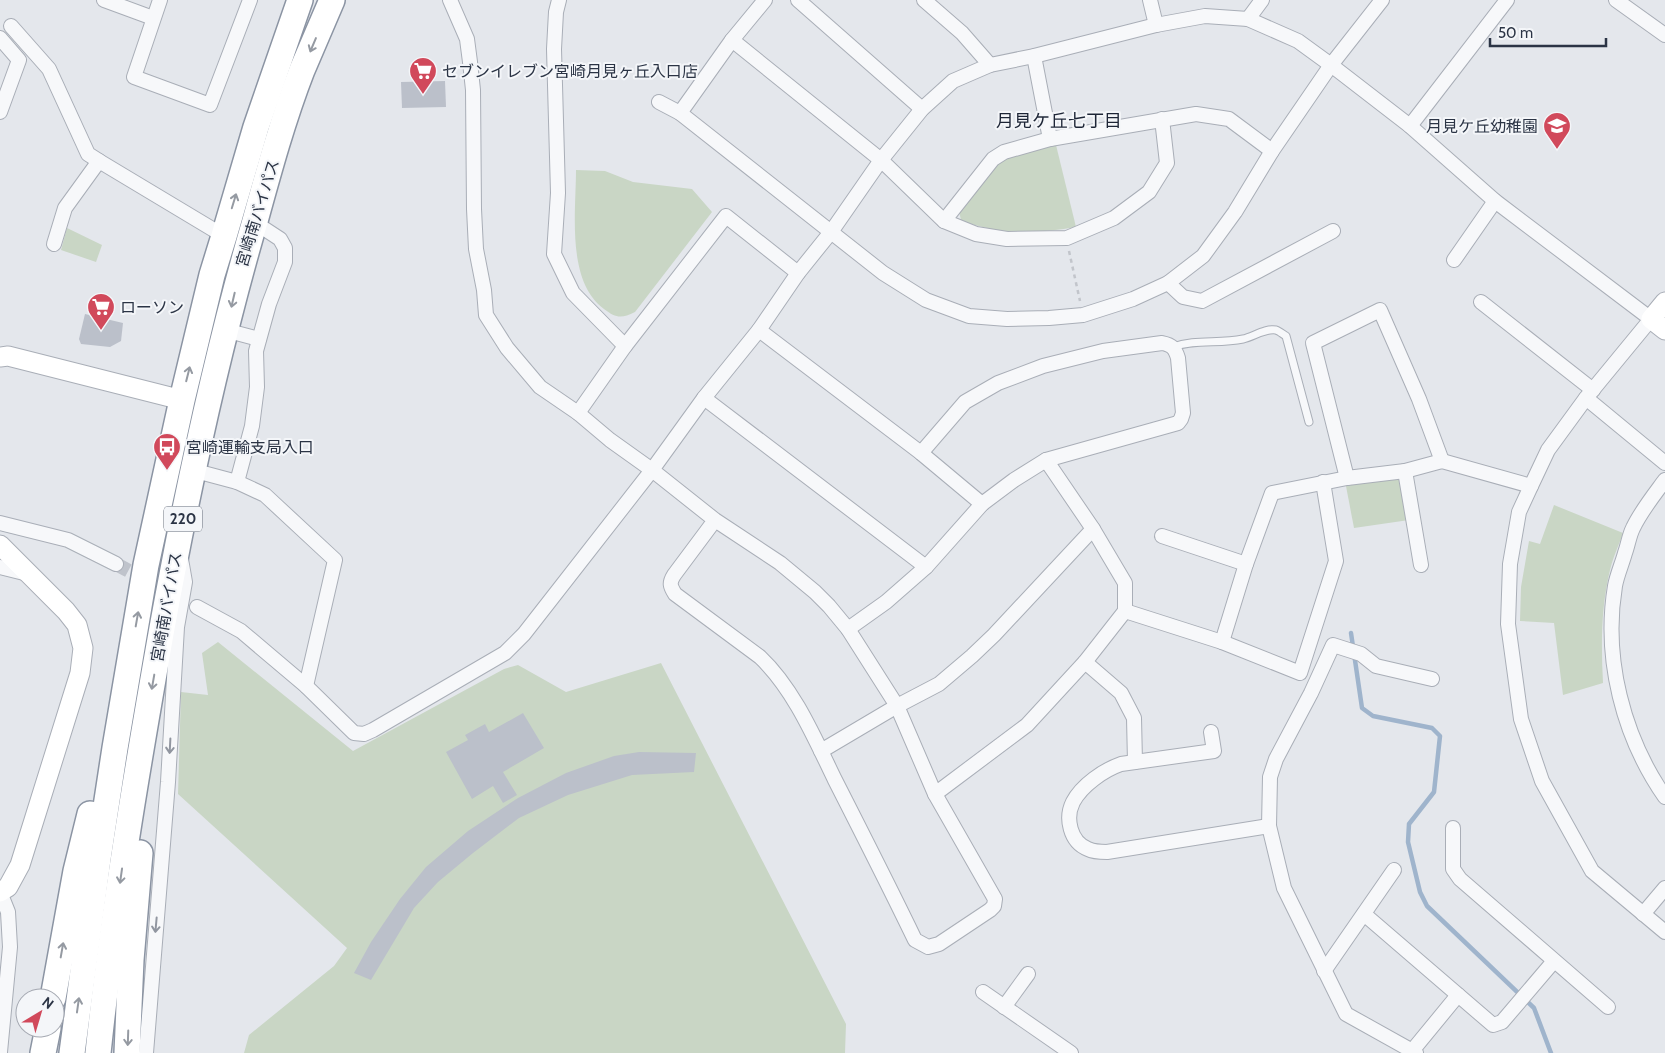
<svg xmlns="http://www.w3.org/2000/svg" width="1665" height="1053" viewBox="0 0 1665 1053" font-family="Cabin,'Noto Sans JP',sans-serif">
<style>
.green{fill:#c9d6c5}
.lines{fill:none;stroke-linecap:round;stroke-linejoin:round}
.stream{stroke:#9fb4cc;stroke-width:4.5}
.building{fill:#bbc0ca}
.street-tunnel{stroke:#bfc3cb;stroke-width:14;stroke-dasharray:14 7;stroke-linecap:butt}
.lane-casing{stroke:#a9aeb7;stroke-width:9}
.street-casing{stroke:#a9aeb7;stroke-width:16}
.secondary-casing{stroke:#a9aeb7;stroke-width:21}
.highway-casing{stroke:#8b94a3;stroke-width:28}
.path{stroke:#c2c5cb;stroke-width:2.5;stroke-dasharray:4 4;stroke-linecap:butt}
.lane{stroke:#f7f8fa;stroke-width:7}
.street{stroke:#f7f8fa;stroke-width:14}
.secondary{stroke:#fff;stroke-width:19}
.highway{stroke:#fff;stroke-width:25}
.oneway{stroke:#959aa2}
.oneway2{stroke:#9196a0}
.labels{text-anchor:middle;stroke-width:4;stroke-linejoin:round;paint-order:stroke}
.shield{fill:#f4f6f9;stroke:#676e7b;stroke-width:1}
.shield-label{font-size:15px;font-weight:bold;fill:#2b3445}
.poi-label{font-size:16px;fill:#2b3445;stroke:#f4f6f9;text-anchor:start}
.street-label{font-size:16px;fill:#2b3445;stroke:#f4f6f9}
.neighbourhood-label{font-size:18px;fill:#1d2536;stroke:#f4f6f9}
</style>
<rect width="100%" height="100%" fill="#e4e7ec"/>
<g class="green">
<path d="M 1056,145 L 1076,227 C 1038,234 997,235 961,220 L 959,211 L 996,164 L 1010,156 Z"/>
<path d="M 576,170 L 605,171 L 633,182 L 692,189 L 712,212 L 635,312 C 621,319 616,318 604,309 C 566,281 576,212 576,170 Z"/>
<polygon points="67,228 102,245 96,262 61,250"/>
<polygon points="1397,478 1403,484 1409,520 1354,528 1346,486 1351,484"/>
<path d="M 1554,505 L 1623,533 C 1619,545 1613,557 1610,570 C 1601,607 1601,645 1603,683 L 1563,695 L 1554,623 L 1520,621 L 1521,587 L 1529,541 L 1540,544 Z"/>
<polygon points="218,642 353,751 504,669 518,665 566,692 661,663 846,1024 845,1053 244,1053 249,1035 334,966 347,948 178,794 181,692 208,695 202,653"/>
</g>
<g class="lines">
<polyline class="stream" points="1351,633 1362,708 1373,716 1432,728 1440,736 1434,792 1409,824 1408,842 1420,892 1427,906 1534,1008 1551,1053"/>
</g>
<g class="building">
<polygon points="445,81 446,107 402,108 401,82"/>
<polygon points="85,314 123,323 121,341 110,347 81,344 79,339"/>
<polygon points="523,713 544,748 503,772 517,795 503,803 493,786 472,799 446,752 468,740 465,735 485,724 489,732"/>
<polygon points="639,752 696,753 694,772 632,775 568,795 519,818 473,853 438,882 414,908 371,980 354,973 371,942 400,899 426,867 468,831 518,798 566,773 614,756"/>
</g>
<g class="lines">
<polyline class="street-tunnel" points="116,564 148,581"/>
<defs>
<path id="lane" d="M 1173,347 C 1195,339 1219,344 1243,339 C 1253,337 1265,328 1276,330 C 1279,331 1284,335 1286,336 L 1309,422"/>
<g id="street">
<polyline points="104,0 153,18"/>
<polyline points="160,0 134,77 210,105 250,0"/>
<path d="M 450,0 L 467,39 L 470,62 L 473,90 L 474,209 L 476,249 L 484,290 L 486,315 L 507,348 L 540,387 L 578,413 L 610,440 L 652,470 L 715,520 L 780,563 L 815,592 L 829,606 L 848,629 L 897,706 L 935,794 L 995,899 L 994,906 L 990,910 L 939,944 L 928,947 L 915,940 C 889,886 862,833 835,780 C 815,739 794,689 760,657 L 675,594 C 670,586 669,583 674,575 L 715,520"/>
<polyline points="559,0 556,12 554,49 558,193 554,254 573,293 625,346"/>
<polyline points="798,0 922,109"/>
<polyline points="924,0 962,33 990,65"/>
<polyline points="1150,0 1156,25"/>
<polyline points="1616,0 1665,35"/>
<polyline points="1248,19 1262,0"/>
<polyline points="11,26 49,69 88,154 99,161"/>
<polyline points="0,38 19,60 0,112"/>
<polyline points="732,40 881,160 944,221 976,234 1007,239 1067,238 1114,218 1149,192 1167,163 1162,119"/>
<polyline points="1034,56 1050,139 1196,114 1229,119 1272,151"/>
<polyline points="659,102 680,113 883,273 926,300 969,316 1007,319 1049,318 1083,315 1133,299 1168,283 1203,256 1235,212 1272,151 1331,65 1382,0"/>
<polyline points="680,113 732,40 765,0"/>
<polyline points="1410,126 1507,0"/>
<polyline points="944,221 993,159 1004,152 1050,139"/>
<polyline points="54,244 65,208 99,161 224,236"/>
<polyline points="1454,260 1495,201"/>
<polyline points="1168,283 1183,297 1202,301 1333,231"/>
<polyline points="1481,302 1593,390"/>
<polyline points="225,330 259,339"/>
<polyline points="759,330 921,453 982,504"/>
<polyline points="704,398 926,567"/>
<polyline points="1586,398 1665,463"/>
<polyline points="578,413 625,346 726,216 798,273"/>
<polyline points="192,470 237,482 265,495 335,560 306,686"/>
<polyline points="1405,471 1421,565"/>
<polyline points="1347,478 1313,343 1380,310 1419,399 1442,461"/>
<path d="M 1665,480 C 1654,495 1641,511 1633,528 C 1629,536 1628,545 1625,553 C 1622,564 1617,575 1615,586 C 1603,658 1623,737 1665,797"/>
<polyline points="237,482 252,426 257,387 256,351 269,304 285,262 285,248 280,239 254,222"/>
<polyline points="0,523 68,540 116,564"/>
<polyline points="1162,536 1246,564"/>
<polyline points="0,567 28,574"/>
<polyline points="197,607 241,631 306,686 354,733 364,734 373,730 505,653 524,634 652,470 704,398 759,330 798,273 831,232 881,160 922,109 953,81 990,65 1034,56 1156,25 1205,16 1248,19 1298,41 1331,65 1410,126 1495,201 1651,319 1586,398 1548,450 1531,486 1519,512 1510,564 1508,624 1521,719 1542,781 1592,871 1665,932"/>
<polyline points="1125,611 1222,642 1300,673 1336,561 1323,482"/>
<path d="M 848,629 L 886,602 L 926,567 L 982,504 L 1014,480 L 1046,460 L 1178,423 L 1181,419 L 1183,413 L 1178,358 C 1175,348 1172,345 1162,343 L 1103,351 L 1043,366 L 998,383 L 965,402 L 921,453"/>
<polyline points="1222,642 1246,564 1272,493 1347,478 1405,471 1442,461 1531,486"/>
<polyline points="1085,662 1121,693 1134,718 1135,762"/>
<path d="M 1211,732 L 1214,751 L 1121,764 C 1104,770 1082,785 1073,802 C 1065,818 1070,842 1088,849 C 1094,852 1101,852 1107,852 L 1269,826"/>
<polyline points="821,751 897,706 939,684 972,656 994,635 1093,529"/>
<polyline points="935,794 1027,725 1085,662 1125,611 1125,583 1093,529 1046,460"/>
<polyline points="1453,828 1453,869 1460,879 1608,1007"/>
<polyline points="1364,914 1493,1025 1502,1022 1554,961"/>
<polyline points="1643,914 1665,888"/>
<polyline points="1324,971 1394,870"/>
<polyline points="983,992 1071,1053"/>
<polyline points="1004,1007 1028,974"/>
<polyline points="1412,1051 1458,995"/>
<polyline points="0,1052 10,947 8,912 0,892"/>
<polyline points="146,1053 168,782 177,627 185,582 181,559"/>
<polyline points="1416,1053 1346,1014 1284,888 1269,826 1270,777 1276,759 1311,693 1333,645 1361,654 1376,666 1432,679"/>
</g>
<g id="secondary">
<polyline points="1665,302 1651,319 1665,330"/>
<polyline points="0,357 8,356 182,400"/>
<polyline points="0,545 66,611 77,625 83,648 80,673 20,865 8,887 0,892"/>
</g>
<g id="highway">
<polyline points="53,998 76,871 90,814"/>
<polyline points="43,1053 48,1028"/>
<polyline points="72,1053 98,859 115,748 146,565 182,400 212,275 224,236 256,127 300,0"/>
<path d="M 98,1053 C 113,911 137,769 162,628 C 187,491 216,355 255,221 C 269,170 283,119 302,70 C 312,47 322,23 332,0"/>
<polyline points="127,1053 131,960 140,853"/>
</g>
</defs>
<use href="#lane" class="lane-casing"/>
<use href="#street" class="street-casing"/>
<use href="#secondary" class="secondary-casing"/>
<use href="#highway" class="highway-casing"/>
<polyline class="path" points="1069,251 1080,301"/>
<use href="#lane" class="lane"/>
<use href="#street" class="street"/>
<use href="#secondary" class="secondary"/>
<use href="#highway" class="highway"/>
</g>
<defs><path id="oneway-shaft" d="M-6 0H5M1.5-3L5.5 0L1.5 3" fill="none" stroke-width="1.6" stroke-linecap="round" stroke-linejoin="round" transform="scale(1.25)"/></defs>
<g class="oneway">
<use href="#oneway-shaft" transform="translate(313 45) rotate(113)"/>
<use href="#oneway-shaft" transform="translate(234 201) rotate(-73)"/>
<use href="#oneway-shaft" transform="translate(233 300) rotate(103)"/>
<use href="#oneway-shaft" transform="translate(188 374) rotate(-76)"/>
<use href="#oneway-shaft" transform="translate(137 619) rotate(-80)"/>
<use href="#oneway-shaft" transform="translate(153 682) rotate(100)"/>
<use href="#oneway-shaft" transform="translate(121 876) rotate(98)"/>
<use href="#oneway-shaft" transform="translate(62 950) rotate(-80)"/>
<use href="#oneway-shaft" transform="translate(78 1005) rotate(-82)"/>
<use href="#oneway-shaft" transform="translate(128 1038) rotate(92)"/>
</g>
<g class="oneway2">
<use href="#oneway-shaft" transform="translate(170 746) rotate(93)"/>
<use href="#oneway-shaft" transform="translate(156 925) rotate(95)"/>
</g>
<defs>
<symbol id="supermarket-pin" viewBox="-11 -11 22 30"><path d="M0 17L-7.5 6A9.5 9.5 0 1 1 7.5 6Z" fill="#d1495b" stroke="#f4f6f9"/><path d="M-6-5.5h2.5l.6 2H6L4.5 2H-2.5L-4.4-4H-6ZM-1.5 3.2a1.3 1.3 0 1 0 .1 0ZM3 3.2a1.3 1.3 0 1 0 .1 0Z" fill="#fff"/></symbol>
<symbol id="school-pin" viewBox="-11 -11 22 30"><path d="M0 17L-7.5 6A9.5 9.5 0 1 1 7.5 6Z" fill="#d1495b" stroke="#f4f6f9"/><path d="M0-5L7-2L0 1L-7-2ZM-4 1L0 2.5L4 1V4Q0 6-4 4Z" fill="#fff"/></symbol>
<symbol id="bus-pin" viewBox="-11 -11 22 30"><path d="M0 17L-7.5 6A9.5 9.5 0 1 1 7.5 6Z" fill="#d1495b" stroke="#f4f6f9"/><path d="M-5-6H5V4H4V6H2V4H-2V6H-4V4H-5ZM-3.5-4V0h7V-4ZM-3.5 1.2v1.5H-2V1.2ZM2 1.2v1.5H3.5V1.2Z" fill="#fff"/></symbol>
</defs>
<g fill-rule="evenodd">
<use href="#supermarket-pin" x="407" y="55" width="32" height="43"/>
<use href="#school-pin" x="1541" y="110" width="32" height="43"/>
<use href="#supermarket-pin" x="85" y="291" width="32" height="43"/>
<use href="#bus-pin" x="151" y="431" width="32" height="43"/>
</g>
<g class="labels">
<rect class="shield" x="164" y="506.5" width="38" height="25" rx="4"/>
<g class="shield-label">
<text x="183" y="524">220</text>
</g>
<g class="poi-label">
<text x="442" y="77">セブンイレブン宮崎月見ヶ丘入口店</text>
<text x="1538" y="132" text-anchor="end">月見ケ丘幼稚園</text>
<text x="120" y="313">ローソン</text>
<text x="186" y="453">宮崎運輸支局入口</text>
</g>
<g class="street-label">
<text transform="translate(257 213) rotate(-73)" y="6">宮崎南バイパス</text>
<text transform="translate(166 607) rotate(-80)" y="6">宮崎南バイパス</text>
</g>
<g class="neighbourhood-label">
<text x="1059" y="127">月見ケ丘七丁目</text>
</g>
</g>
<g transform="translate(40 1013) rotate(38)"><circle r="24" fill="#f4f6f9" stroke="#a4a8b1"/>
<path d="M0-4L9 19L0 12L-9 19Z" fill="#d1495b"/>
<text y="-8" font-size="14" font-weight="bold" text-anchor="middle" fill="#2b3445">N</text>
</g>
<path d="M1490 38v8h116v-8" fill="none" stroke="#2b3445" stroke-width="2.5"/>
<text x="1498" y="38" font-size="15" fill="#2b3445" stroke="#f4f6f9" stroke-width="4" paint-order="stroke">50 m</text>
</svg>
